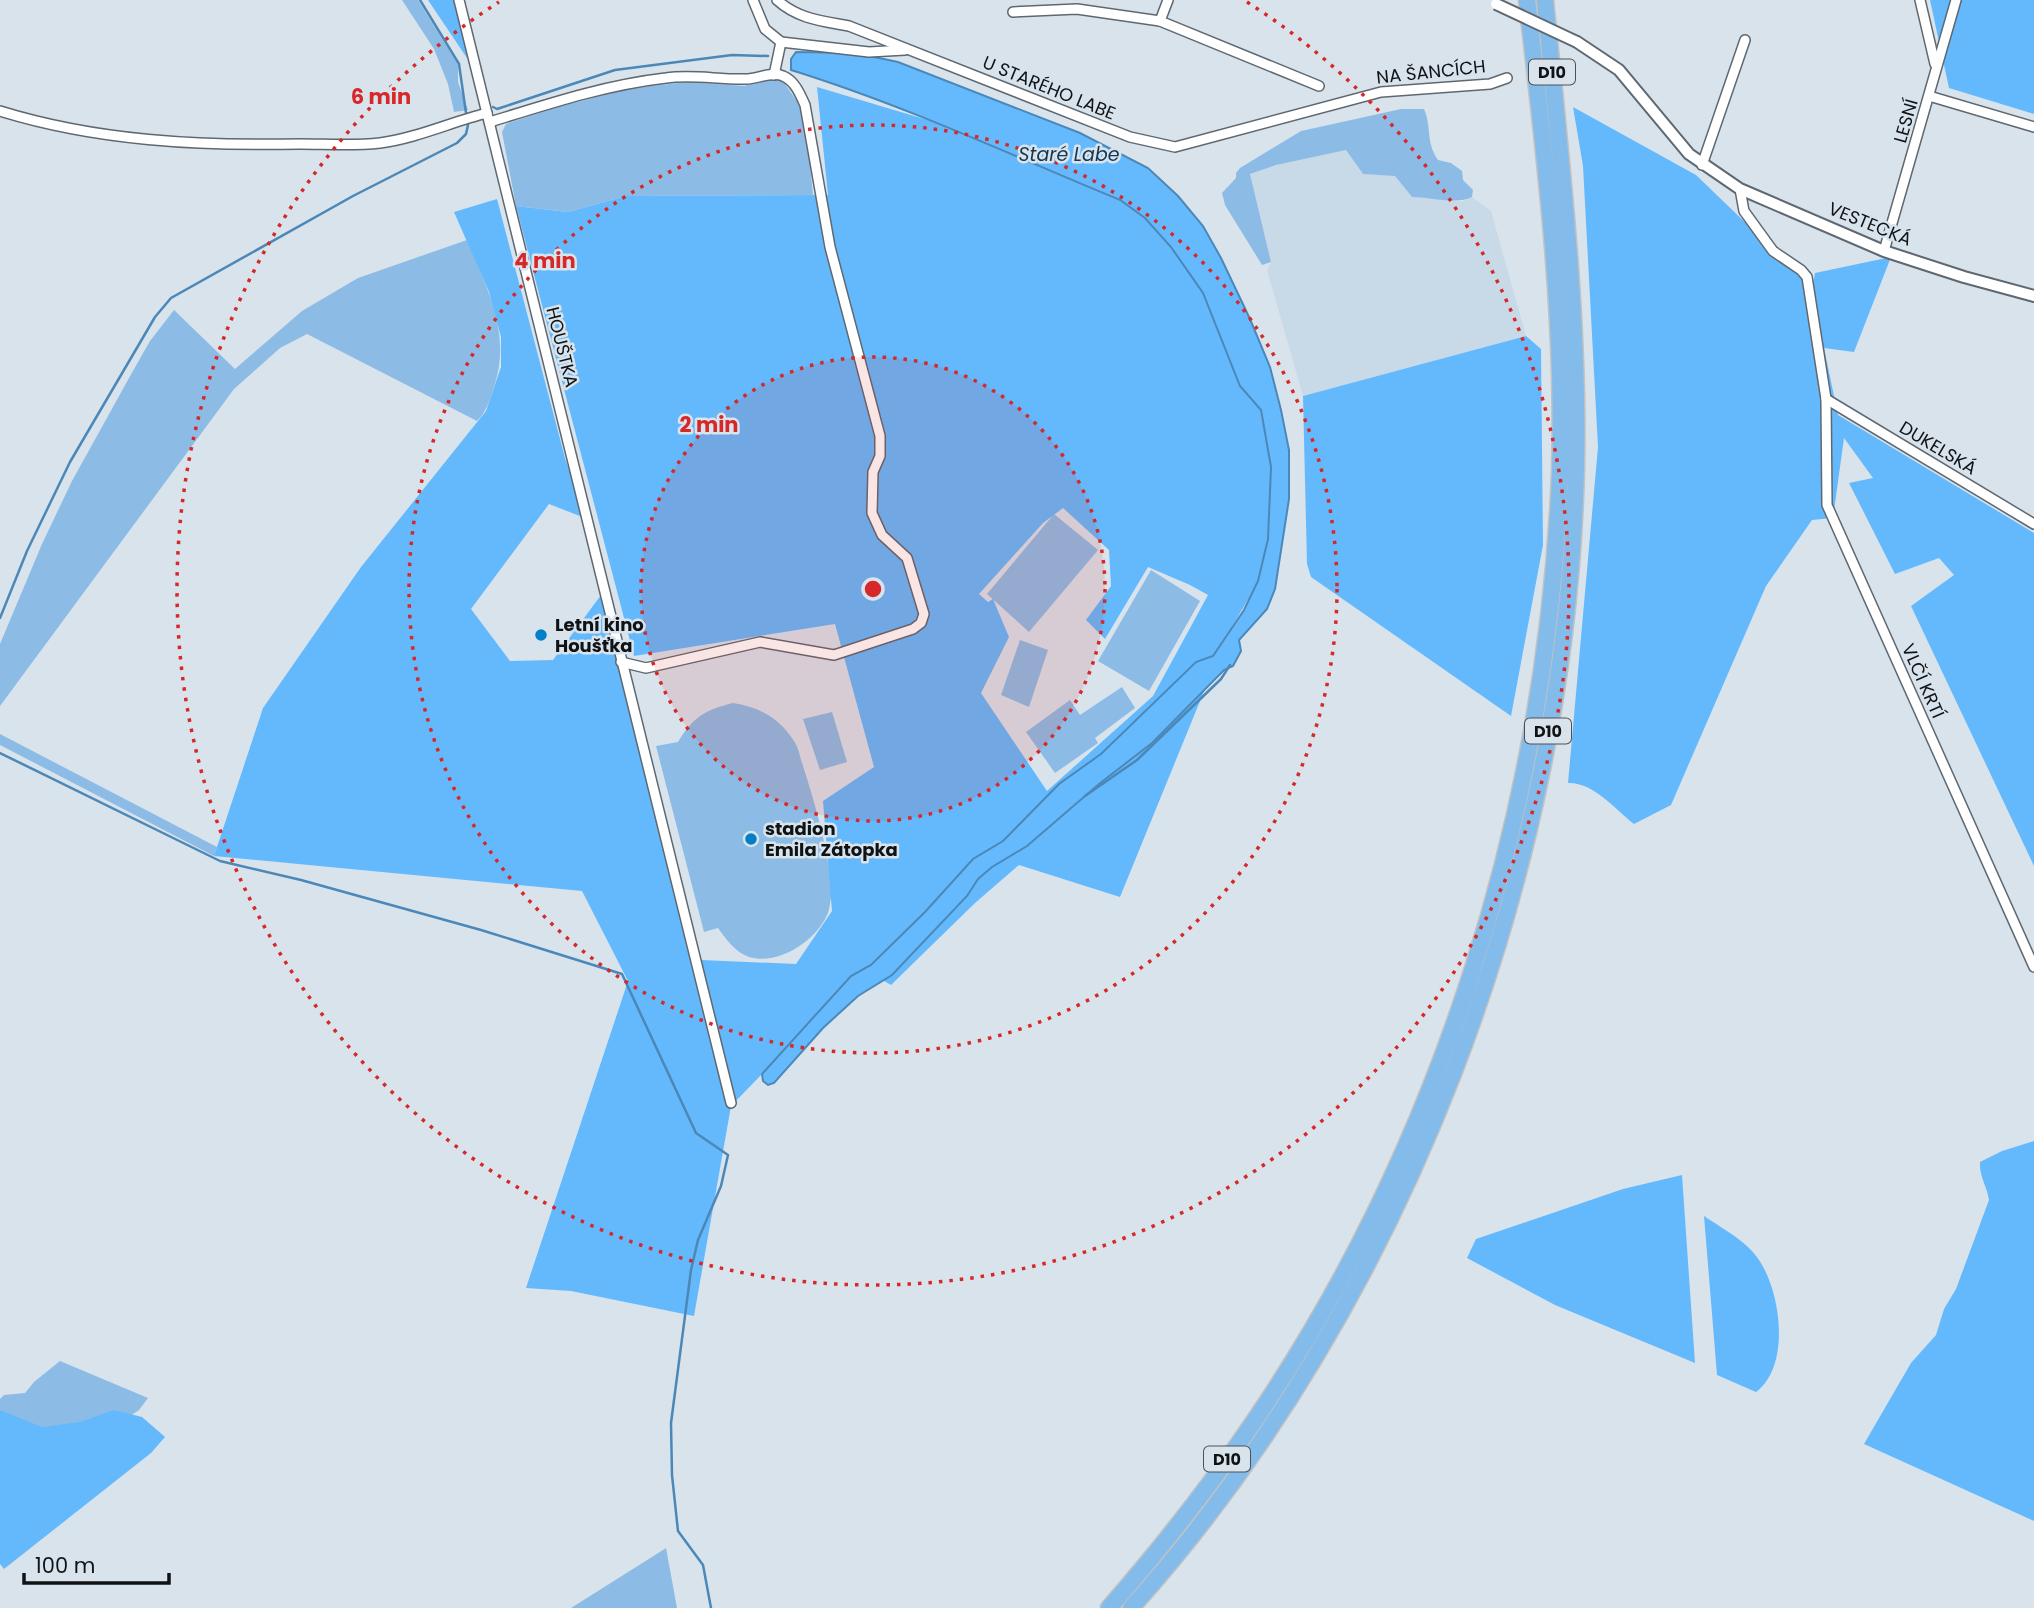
<svg xmlns="http://www.w3.org/2000/svg" width="2034" height="1608" viewBox="0 0 2034 1608" font-family="Poppins,sans-serif">
<style>
.built{fill:#c8d9e7}
.green{fill:#8cbce6}
.forest{fill:#64b9fd;fill-rule:evenodd}
.water{fill:#65bafe;stroke:#4b88b8;stroke-width:2}
.lines{fill:none;stroke-linecap:round;stroke-linejoin:round}
.stream{stroke:#4b88b8;stroke-width:2.5}
.minor-casing{stroke:#5f6870;stroke-width:12}
.tertiary-casing{stroke:#5f6870;stroke-width:14}
.motorway-casing{stroke:#c1c2c2;stroke-width:19}
.minor{stroke:#fff;stroke-width:9}
.tertiary{stroke:#fff;stroke-width:10}
.motorway{stroke:#83bbea;stroke-width:16}
.tertiary-bridge-casing{stroke:#5f6870;stroke-width:14;stroke-linecap:butt}
.tertiary-bridge{stroke:#fff;stroke-width:10}
.ring{fill:none;stroke:#d62828;stroke-width:3.5;stroke-dasharray:3.5 7}
.poi-dot{fill:#037fc7;stroke:#d9e3ec;stroke-width:2.5}
.labels{text-anchor:middle;stroke-width:5;stroke-linejoin:round;paint-order:stroke}
.shield{fill:#d9e3ec;stroke:#4c5156;stroke-width:2}
.shield-label{font-size:16px;font-weight:bold;fill:#0f1316}
.street-label{font-size:18px;fill:#0f1316;stroke:#d9e3ec}
.poi-label{font-size:18px;font-weight:bold;fill:#0f1316;stroke:#d9e3ec;text-anchor:start}
.water-label{font-size:19px;font-style:italic;fill:#133752;stroke:#d9e3ec}
.centre{fill:#d62828;stroke:#d9e3ec;stroke-width:3.5}
.ring-label{font-size:21px;text-anchor:middle;font-weight:bold;fill:#d62828;stroke:#d9e3ec;stroke-width:5;stroke-linejoin:round;paint-order:stroke}
</style>
<rect width="100%" height="100%" fill="#d9e3ec"/>
<polygon class="built" points="1346,150 1363,174 1395,176 1412,197 1439,198 1455,201 1464,201 1472,197 1491,211 1526,336 1303,396 1267,270 1271,262 1250,174 1279,164"/>
<g class="green">
<polygon points="402,0 418,0 458,65 458,82 468,110 454,112 448,84 434,49"/>
<polygon points="774,68 805,113 813,195 626,196 568,212 516,206 502,132 506,124 553,108 632,88 688,82 745,86"/>
<path d="M 1401,109 L 1424,109 C 1432,127 1425,141 1438,160 L 1451,163 L 1462,171 L 1463,180 L 1473,190 L 1472,197 C 1458,205 1428,197 1412,197 L 1395,176 L 1363,174 L 1346,150 L 1276,165 L 1250,174 L 1271,262 L 1262,265 L 1225,205 L 1222,193 L 1236,178 L 1236,173 L 1240,168 L 1301,131 Z"/>
<path d="M 467,240 C 487,289 512,333 494,387 C 490,399 487,411 477,421 L 307,334 L 280,348 L 234,389 L 0,706 L 0,644 L 42,544 L 72,481 L 134,369 L 150,341 L 174,310 L 235,369 L 302,311 L 358,278 Z"/>
<polygon points="1054,514 1098,550 1029,632 987,594"/>
<polygon points="1151,570 1200,601 1149,691 1098,661"/>
<polygon points="1020,640 1048,650 1029,707 1001,695"/>
<polygon points="1122,687 1135,708 1095,738 1098,743 1055,773 1026,732 1070,700 1080,715"/>
<path d="M 733,703 C 759,707 780,718 794,741 C 799,748 800,758 803,766 C 815,804 828,847 831,887 C 832,894 830,906 828,913 C 817,940 779,966 749,957 C 735,952 726,939 718,928 L 704,932 L 656,746 L 678,742 C 693,717 705,710 733,703 Z"/>
<polygon points="832,712 847,762 820,770 803,719"/>
<polygon points="0,734 217,847 214,856 0,745"/>
<polygon points="60,1361 148,1398 139,1410 65,1460 0,1434 0,1399 4,1395 25,1393 34,1382"/>
<polygon points="666,1548 677,1608 571,1608 663,1550"/>
</g>
<g class="forest">
<polygon points="428,0 454,0 473,67"/>
<polygon points="1930,0 2034,0 2034,114 1949,88"/>
<path d="M 817,87 L 951,127 L 1120,201 L 1145,218 L 1175,252 L 1203,293 L 1240,386 L 1260,409 L 1271,467 L 1268,539 L 1256,586 L 1227,635 L 1120,897 L 1019,865 L 975,903 L 891,985 L 864,969 L 731,1106 L 694,1316 L 571,1291 L 526,1288 L 628,981 L 582,891 L 214,856 L 263,708 L 361,567 L 486,411 L 501,367 L 501,337 L 489,292 L 454,212 L 497,199 L 565,458 L 585,518 L 549,504 L 471,609 L 510,661 L 553,660 L 601,595 L 701,960 L 796,964 L 832,911 L 823,801 L 874,767 L 835,624 L 634,656 L 516,206 L 568,212 L 626,196 L 828,195 ZM 1063,508 L 1109,550 L 1111,586 L 1086,620 L 1105,639 L 1148,567 L 1190,585 L 1208,595 L 1153,696 L 1047,791 L 981,693 L 1009,637 L 993,599 L 988,602 L 979,594 L 1043,523 Z"/>
<path d="M 1573,107 L 1696,175 L 1804,279 L 1810,301 L 1815,273 L 1891,257 L 1854,352 L 1824,348 L 1838,415 L 2034,533 L 2034,866 L 1911,606 L 1954,575 L 1939,558 L 1895,574 L 1849,483 L 1873,478 L 1844,438 L 1833,518 L 1812,520 L 1766,586 L 1671,805 L 1634,824 C 1615,809 1593,782 1568,783 L 1598,447 L 1583,166 Z"/>
<polygon points="1526,336 1541,349 1543,545 1511,716 1311,577 1307,564 1303,396"/>
<path d="M 2034,1141 L 2034,1521 L 1864,1444 L 1911,1363 L 1936,1335 L 1944,1309 L 1956,1289 L 1989,1200 C 1987,1186 1979,1176 1980,1162 L 2002,1151 Z"/>
<polygon points="1682,1175 1695,1363 1555,1305 1467,1258 1476,1239 1623,1189"/>
<path d="M 1704,1216 C 1723,1229 1747,1241 1759,1260 C 1781,1292 1791,1366 1756,1392 L 1717,1375 Z"/>
<polygon points="0,1410 42,1427 80,1422 114,1410 142,1417 165,1437 151,1453 4,1569 0,1564"/>
</g>
<path class="water" d="M 796,52 L 855,53 L 898,62 L 1080,133 L 1148,168 L 1178,196 L 1203,226 L 1221,258 L 1250,319 L 1270,367 L 1281,410 L 1289,450 L 1289,499 L 1275,589 L 1267,609 L 1239,640 L 1241,651 L 1233,666 L 1224,670 L 1152,743 L 1099,784 L 1027,846 L 992,867 L 978,879 L 967,896 L 892,975 L 858,996 L 823,1028 L 774,1083 L 768,1085 L 763,1081 L 762,1074 L 851,976 L 871,965 L 925,912 L 973,859 L 1003,841 L 1059,784 L 1101,754 L 1196,662 L 1213,656 L 1244,610 L 1258,581 L 1268,539 L 1271,467 L 1261,410 L 1240,386 L 1203,293 L 1171,247 L 1145,218 L 1120,200 C 1011,155 904,105 791,70 L 791,59 Z"/>
<g class="lines">
<g class="stream">
<polyline points="420,0 459,64 466,113"/>
<polyline points="493,107 497,109 615,70 732,55 768,56"/>
<polyline points="0,618 27,551 70,462 155,317 171,298 353,196 457,143 466,134 468,125"/>
<polyline points="0,753 220,861 301,880 481,930 622,974 696,1133 728,1155 721,1186 698,1240 691,1270 671,1423 672,1475 678,1531 703,1565 711,1608"/>
<polyline points="1085,796 1137,760 1221,679 1230,665"/>
</g>
<defs>
<g id="minor">
<polyline points="459,0 731,1103"/>
<polyline points="753,0 765,29 781,42"/>
<path d="M 777,0 C 798,19 822,21 849,26 L 1130,137 L 1175,147 L 1381,92 L 1490,84 L 1507,78"/>
<polyline points="1920,0 1935,64"/>
<polyline points="1013,12 1077,9 1160,21 1319,86"/>
<polyline points="1160,21 1168,0"/>
<polyline points="781,42 869,52 905,50"/>
<polyline points="774,75 781,42"/>
<polyline points="1929,96 2034,127"/>
<path d="M 0,111 C 97,141 199,146 300,144 C 326,144 354,146 380,143 C 417,138 451,122 487,113"/>
<path d="M 490,122 C 548,104 605,85 666,78 C 692,74 720,80 746,79 C 757,79 772,71 783,76 C 795,81 800,94 805,105 L 830,247 L 880,436 L 880,456 L 873,472 L 872,513 L 882,535 L 907,558 L 924,614 L 921,623 L 913,629 L 834,655 L 760,642 L 646,668 L 621,662"/>
<polyline points="1702,165 1745,40"/>
<polyline points="1740,189 1744,211 1773,251 1801,270 1807,277 1826,399 1827,505 2034,967"/>
<polyline points="1884,251 1956,0"/>
<polyline points="1826,399 2034,524"/>
</g>
<polyline id="tertiary" points="1577,42 1619,70 1689,154 1740,189 1884,251 1964,277 2034,296"/>
<g id="motorway">
<path d="M 1109,1608 C 1162,1547 1212,1484 1257,1417 C 1444,1140 1547,806 1560,474 C 1565,315 1545,157 1527,0"/>
<path d="M 1131,1608 C 1403,1305 1568,871 1576,465 C 1579,309 1560,155 1545,0"/>
</g>
</defs>
<use href="#minor" class="minor-casing"/>
<use href="#tertiary" class="tertiary-casing"/>
<use href="#motorway" class="motorway-casing"/>
<use href="#minor" class="minor"/>
<use href="#tertiary" class="tertiary"/>
<use href="#motorway" class="motorway"/>
<defs>
<polyline id="tertiary-bridge" points="1496,4 1577,42"/>
</defs>
<use href="#tertiary-bridge" class="tertiary-bridge-casing"/>
<use href="#tertiary-bridge" class="tertiary-bridge"/>
</g>
<circle cx="873" cy="589" r="232" fill="#d62828" fill-opacity=".12"/>
<g class="ring">
<circle cx="873" cy="589" r="232"/>
<circle cx="873" cy="589" r="464"/>
<path d="M1247 2A696 696 0 1 1 499 2"/>
</g>
<g class="poi-dot">
<circle cx="541" cy="635" r="7"/>
<circle cx="751" cy="839" r="7"/>
</g>
<g class="labels">
<g class="shield">
<rect x="1529" y="59.5" width="46" height="25" rx="5"/>
<rect x="1525" y="718.5" width="46" height="25" rx="5"/>
<rect x="1204" y="1446.5" width="46" height="25" rx="5"/>
</g>
<g class="shield-label">
<text x="1552" y="78">D10</text>
<text x="1548" y="737">D10</text>
<text x="1227" y="1465">D10</text>
</g>
<g class="street-label">
<text transform="translate(1431 72) rotate(-6)" y="6">NA ŠANCÍCH</text>
<text transform="translate(1049 88) rotate(22)" y="6">U STARÉHO LABE</text>
<text transform="translate(1906 121) rotate(-74)" y="6">LESNÍ</text>
<text transform="translate(1870 224) rotate(22)" y="6">VESTECKÁ</text>
<text transform="translate(562 347) rotate(76)" y="6">HOUŠTKA</text>
<text transform="translate(1938 448) rotate(31)" y="6">DUKELSKÁ</text>
<text transform="translate(1923 681) rotate(66)" y="6">VLČÍ KRTÍ</text>
</g>
<g class="poi-label">
<text x="555" y="631">Letní kino<tspan x="555" dy="21">Houšťka</tspan></text>
<text x="765" y="835">stadion<tspan x="765" dy="21">Emila Zátopka</tspan></text>
</g>
<g class="water-label">
<text x="1069" y="161">Staré Labe</text>
</g>
</g>
<circle cx="873" cy="589" r="10" class="centre"/>
<g class="ring-label">
<text x="381" y="104">6 min</text>
<text x="545" y="268">4 min</text>
<text x="709" y="432">2 min</text>
</g>
<path d="M24 1573v10h145v-10" fill="none" stroke="#0f1316" stroke-width="3.5"/>
<text x="35" y="1573" font-size="21" fill="#0f1316" stroke="#d9e3ec" stroke-width="5" paint-order="stroke">100 m</text>
</svg>
